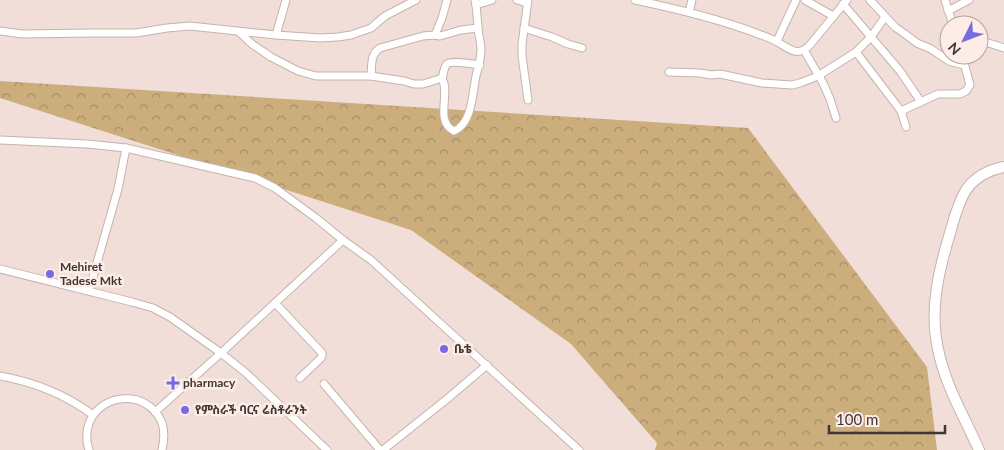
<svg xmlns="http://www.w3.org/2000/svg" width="1004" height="450" viewBox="0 0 1004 450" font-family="Lato,'Noto Sans Ethiopic',sans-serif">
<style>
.forest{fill:url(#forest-crowns)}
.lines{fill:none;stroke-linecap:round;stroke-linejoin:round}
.street-casing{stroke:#c5b3ae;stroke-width:9}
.secondary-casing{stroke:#c5b3ae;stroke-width:12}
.street{stroke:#fff;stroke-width:7}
.secondary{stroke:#fff;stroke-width:10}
.poi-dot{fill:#7869e4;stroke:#feece7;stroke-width:2}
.labels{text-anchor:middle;stroke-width:5;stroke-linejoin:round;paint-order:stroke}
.poi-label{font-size:12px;font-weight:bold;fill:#3e3735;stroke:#feece7;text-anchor:start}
</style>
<defs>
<pattern id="forest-crowns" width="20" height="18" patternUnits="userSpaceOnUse" patternTransform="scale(1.25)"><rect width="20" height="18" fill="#ccae7d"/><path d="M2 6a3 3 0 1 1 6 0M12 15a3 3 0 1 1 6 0" fill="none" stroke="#a78e67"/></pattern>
</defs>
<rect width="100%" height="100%" fill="#f1ded9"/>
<polygon class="forest" points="0,81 748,128 927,367 937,450 655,450 657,443 571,344 411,230 0,98"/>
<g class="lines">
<defs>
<g id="street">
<path d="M 475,0 C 477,9 477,18 478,27 C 478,34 481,42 481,50 C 481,58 479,64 477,72 C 472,89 474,123 454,131 C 434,121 451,92 442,79 C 443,75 444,67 447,64 C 452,60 473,64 480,65"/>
<polyline points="517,0 527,3"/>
<path d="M 635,0 C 678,9 721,19 761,35 C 767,37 773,39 779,43 C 790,49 797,57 809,46 L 847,0"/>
<polyline points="805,0 833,16"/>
<polyline points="870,0 895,27 905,34 917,43 931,49 949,61 964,65"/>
<polyline points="945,0 953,25"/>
<polyline points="843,4 900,71 921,102"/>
<polyline points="476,5 492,0"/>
<polyline points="948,11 969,0"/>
<polyline points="689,12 692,0"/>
<polyline points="524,28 552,37 568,44 582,48"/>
<polyline points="0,31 22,34 91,33 136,33 167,28 190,26 276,35 320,38 338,37 351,35 371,28 385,16 416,0"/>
<polyline points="239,32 252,44 271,57 298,71 316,76 371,76 404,81 414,84 423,84 439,79 442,79"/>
<polyline points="276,35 286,0"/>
<polyline points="435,35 442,18 447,0"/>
<polyline points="979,40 1004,48"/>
<polyline points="777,41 796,0"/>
<polyline points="804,50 823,83 830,99 836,118"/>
<polyline points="856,52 901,111 906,127"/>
<polyline points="669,72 700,73 711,75 720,74 762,83 792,85 800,83 818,76 856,52 871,37 885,17"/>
<path d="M 371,76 C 372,66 370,54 380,48 L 423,36 L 435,35 L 440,36 L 461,30 L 478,28"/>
<polyline points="528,100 522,56 522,44 528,0"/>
<polyline points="901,111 938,94 960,94 966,91 970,85 962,55"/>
<polyline points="0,140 87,144 126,148 229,172 255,178 275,188 316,218 343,240 371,260 579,450"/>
<polyline points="0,269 132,302 153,308 170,317 221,353 246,373 327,450"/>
<polyline points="89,291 118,189 126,148"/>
<polyline points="275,303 322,353 322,356 321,358 300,378"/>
<path d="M 0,376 C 34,382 66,395 93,415"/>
<polyline points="324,384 380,450"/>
<polyline points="155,412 221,353 343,240"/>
<path d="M 89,450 C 86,442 86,431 89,423 C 102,391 149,390 162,423 C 165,432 164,441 162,450"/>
<polyline points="383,450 447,399 487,365"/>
</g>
<path id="secondary" d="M 979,450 C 964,416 945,385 938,349 C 929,309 939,270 950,233 C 954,219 958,203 966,190 C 975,177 989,170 1004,167"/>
</defs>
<use href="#street" class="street-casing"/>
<use href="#secondary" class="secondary-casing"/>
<use href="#street" class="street"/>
<use href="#secondary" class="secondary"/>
</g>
<g class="poi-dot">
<circle cx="50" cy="274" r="5"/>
<circle cx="444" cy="349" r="5"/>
<path d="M170.5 375.5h5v5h5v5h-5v5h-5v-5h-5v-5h5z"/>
<circle cx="185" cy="410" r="5"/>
</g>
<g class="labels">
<g class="poi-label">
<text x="60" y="271">Mehiret<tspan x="60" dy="14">Tadese Mkt</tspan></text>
<text x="454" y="353">ቤቴ</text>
<text x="183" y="387">pharmacy</text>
<text x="195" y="414">የምስራች ባርና ሬስቶራንት</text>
</g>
</g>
<g transform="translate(964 40) rotate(228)"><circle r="24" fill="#feece7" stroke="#b1a4a0"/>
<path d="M0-4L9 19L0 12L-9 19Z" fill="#7869e4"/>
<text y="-8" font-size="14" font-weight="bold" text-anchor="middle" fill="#3e3735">N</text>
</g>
<path d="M829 425v8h116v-8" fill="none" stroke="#3e3735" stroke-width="2.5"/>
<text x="836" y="425" font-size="15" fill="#3e3735" stroke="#feece7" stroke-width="4" paint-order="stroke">100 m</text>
</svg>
